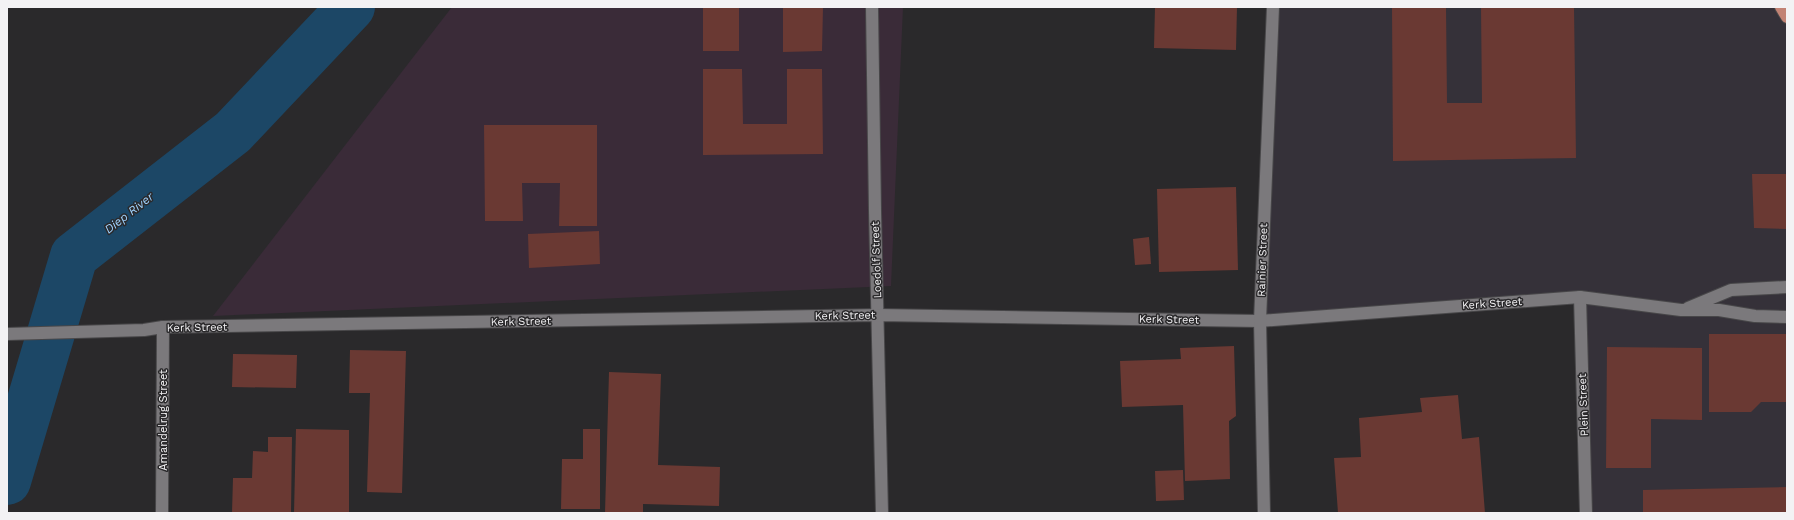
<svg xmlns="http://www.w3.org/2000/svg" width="1794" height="520" viewBox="0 0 1794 520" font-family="'Work Sans',sans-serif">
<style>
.built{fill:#353139}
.education{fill:#3a2b38}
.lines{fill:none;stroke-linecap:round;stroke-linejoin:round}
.river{stroke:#1c4766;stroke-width:48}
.building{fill:#6a3933}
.street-casing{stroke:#484749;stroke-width:14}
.primary-casing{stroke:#484749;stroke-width:14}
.street{stroke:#7b797c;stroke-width:12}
.primary{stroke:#c28375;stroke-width:12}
.labels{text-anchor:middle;stroke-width:3;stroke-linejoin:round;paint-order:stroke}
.street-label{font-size:11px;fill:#f3f2f4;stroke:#2a292b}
.water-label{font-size:12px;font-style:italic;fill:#a0d4ff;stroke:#2a292b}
</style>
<rect width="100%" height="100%" fill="#2a292b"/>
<polygon class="built" points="1273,7 1787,7 1787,513 1586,513 1580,297 1260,321"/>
<polygon class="education" points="452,7 903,7 891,286 213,316"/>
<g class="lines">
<polyline class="river" points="7,481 74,256 233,132 351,7"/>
</g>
<g class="building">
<rect x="703" y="7" width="36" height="44"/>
<polygon points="783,7 823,7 822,51 783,52"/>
<polygon points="1155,7 1237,7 1236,50 1154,48"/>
<polygon points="1392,7 1446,7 1447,103 1482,103 1481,7 1574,7 1576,158 1393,161"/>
<polygon points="703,69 742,69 743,124 787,124 787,69 822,69 823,154 703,155"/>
<polygon points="484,125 597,125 597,226 559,226 560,183 522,183 523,221 485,221"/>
<polygon points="1752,174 1787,174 1787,229 1754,228"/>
<polygon points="1236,187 1238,270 1159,272 1157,189"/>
<polygon points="599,231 600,264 529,268 528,234"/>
<polygon points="1149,237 1151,264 1135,265 1133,239"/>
<polygon points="1709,334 1787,334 1787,402 1761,402 1751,412 1709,412"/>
<polygon points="1234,346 1236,416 1229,421 1230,479 1185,481 1183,405 1122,407 1120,361 1181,359 1180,348"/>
<polygon points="1607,347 1702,348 1702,420 1651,419 1651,468 1606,468"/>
<polygon points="350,350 406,351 402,493 367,492 370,393 349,393"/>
<polygon points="233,354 297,355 296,388 232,387"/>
<polygon points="609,372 661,374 658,465 720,467 719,506 643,504 643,513 605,513"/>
<polygon points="1458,395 1462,439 1479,437 1485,513 1338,513 1334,458 1361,457 1359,418 1422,412 1420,398"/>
<polygon points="296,429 349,430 349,513 294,513"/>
<polygon points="583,429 600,429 600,509 561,509 562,459 583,459"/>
<polygon points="268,437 292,437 291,513 232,513 233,478 252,478 253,451 268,452"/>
<polygon points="1183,470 1184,500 1156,501 1155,471"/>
<polygon points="1787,487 1787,513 1643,513 1643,490"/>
</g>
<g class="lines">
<defs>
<g id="street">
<polyline points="872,7 875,211 882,513"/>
<polyline points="1580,297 1586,513"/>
<polyline points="1688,308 1731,290 1787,287"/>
<polyline points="7,334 144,330 163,327 878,315 1260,321 1580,297 1681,310 1719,310 1755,316 1787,317"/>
<polyline points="162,513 163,327"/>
<polyline points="1264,513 1260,321 1273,7"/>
</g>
<polyline id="primary" points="1781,7 1787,17"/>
</defs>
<use href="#street" class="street-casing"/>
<use href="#primary" class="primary-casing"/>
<use href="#street" class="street"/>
<use href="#primary" class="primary"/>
</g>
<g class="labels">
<g class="street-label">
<text transform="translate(876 260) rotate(-92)" y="4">Loedolf Street</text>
<text transform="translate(1262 260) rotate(-88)" y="4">Rainier Street</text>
<text transform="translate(1492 303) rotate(-4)" y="4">Kerk Street</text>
<text transform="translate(845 315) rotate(-1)" y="4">Kerk Street</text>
<text transform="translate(1169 319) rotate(1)" y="4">Kerk Street</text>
<text transform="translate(521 321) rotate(-1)" y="4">Kerk Street</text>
<text transform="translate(197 327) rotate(-1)" y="4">Kerk Street</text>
<text transform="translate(1583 405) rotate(-92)" y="4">Plein Street</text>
<text transform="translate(163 420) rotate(-90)" y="4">Amandelrug Street</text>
</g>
<g class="water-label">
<text transform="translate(129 213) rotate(-38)" y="4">Diep River</text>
</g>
</g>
<rect width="1794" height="520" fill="none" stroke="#f3f2f4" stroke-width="16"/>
</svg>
